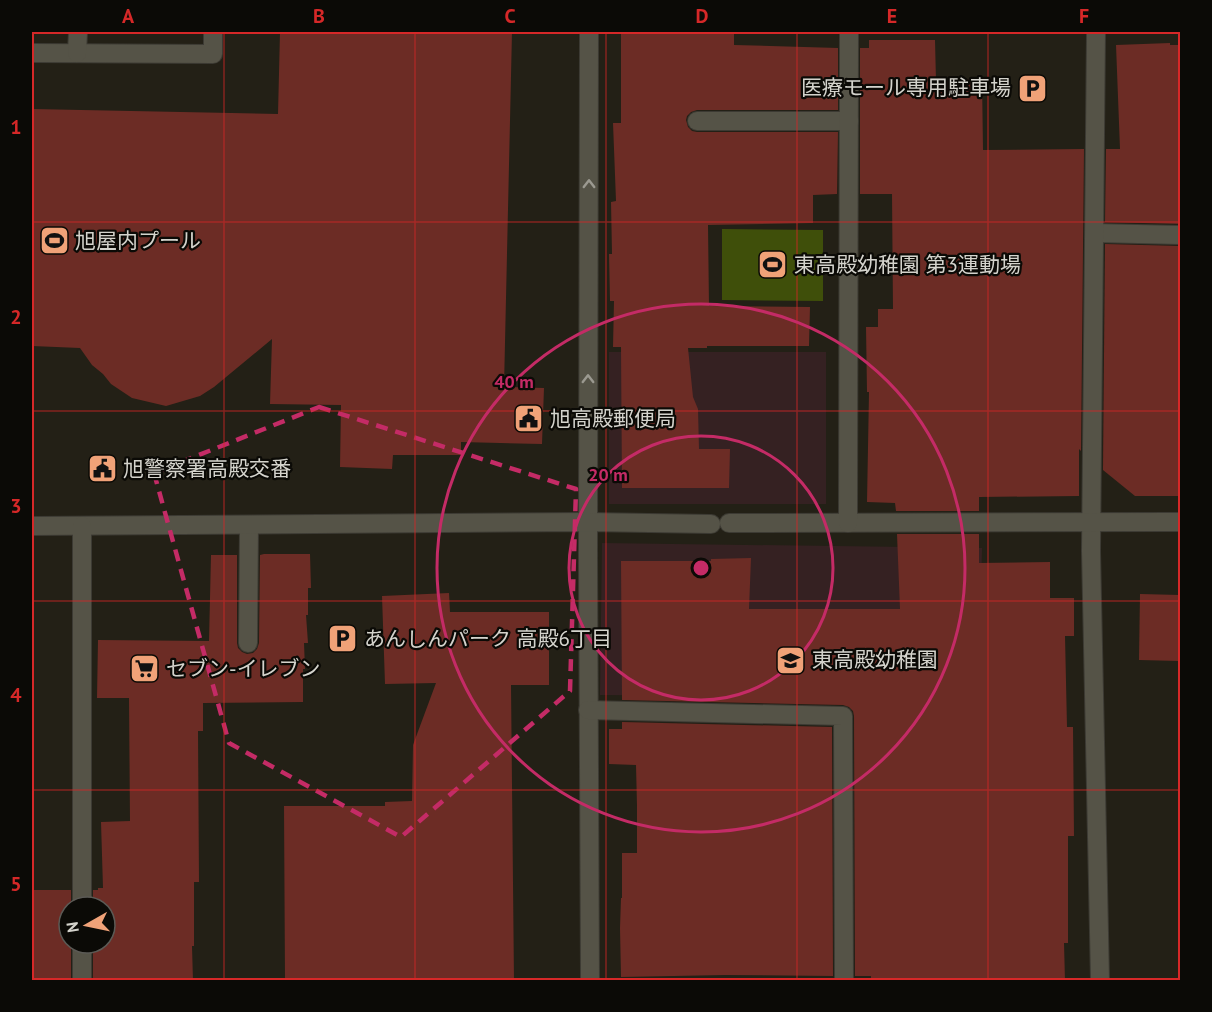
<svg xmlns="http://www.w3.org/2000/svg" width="1212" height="1012" viewBox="0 0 1212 1012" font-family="'PT Sans','Noto Sans JP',sans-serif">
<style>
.education{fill:#352122}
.green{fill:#3f4f0a}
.building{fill:#6c2c25}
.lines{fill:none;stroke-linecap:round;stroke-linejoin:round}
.lane-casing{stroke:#3c3a33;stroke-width:20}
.street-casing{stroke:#3c3a33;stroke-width:20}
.lane{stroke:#555347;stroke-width:18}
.street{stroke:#555347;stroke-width:18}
.oneway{stroke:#9b9990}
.marked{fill:none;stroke:#c42b66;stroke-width:4.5;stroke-dasharray:12 8;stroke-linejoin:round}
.grid{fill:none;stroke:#d62828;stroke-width:1.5;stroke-opacity:0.55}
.ring{fill:none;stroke:#c42b66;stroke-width:3}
.labels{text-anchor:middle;stroke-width:4.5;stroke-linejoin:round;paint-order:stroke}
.poi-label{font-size:21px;fill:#d4d3cc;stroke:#0b0a06;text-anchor:start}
.centre{fill:#c42b66;stroke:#0b0a06;stroke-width:3}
.ring-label{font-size:18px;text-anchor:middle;font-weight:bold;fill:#c42b66;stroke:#0b0a06;stroke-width:4.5;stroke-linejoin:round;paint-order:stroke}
.neatline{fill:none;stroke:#d62828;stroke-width:2}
.grid-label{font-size:20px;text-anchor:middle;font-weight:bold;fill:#d62828}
</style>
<rect width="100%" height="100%" fill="#232016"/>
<g class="education">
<rect x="609" y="352" width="217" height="152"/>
<polygon points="602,543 982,548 979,698 600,695"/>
</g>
<polygon class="green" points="722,229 823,230 823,301 722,300"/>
<g class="building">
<polygon points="280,32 512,32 504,387 544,388 542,444 461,442 461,455 393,455 392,469 340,467 341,405 270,404 272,339 214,387 200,396 166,406 132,398 111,384 103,374 92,365 80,348 32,346 32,109 278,114"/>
<polygon points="621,32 734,32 734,45 838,48 838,110 697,110 691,112 687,116 686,120 688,127 692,131 697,132 838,132 837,194 813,195 813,223 708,225 709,306 810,307 809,346 707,346 707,348 688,348 693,397 698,409 699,449 730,449 729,488 622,488 621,347 613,347 614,301 610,301 609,254 612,254 611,202 616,201 613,123 621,123"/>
<polygon points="869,40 935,40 936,81 982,79 983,150 1084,149 1081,451 1079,449 1079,496 979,497 979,511 896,511 895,503 867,502 869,392 867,392 866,327 878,327 878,309 893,309 892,194 860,194 860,48 869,48"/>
<polygon points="1170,43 1170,45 1180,45 1180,224 1105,222 1106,149 1120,149 1116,45"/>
<polygon points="1105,244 1180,246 1180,496 1135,496 1103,470"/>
<polygon points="897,534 979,534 979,563 1050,562 1050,598 1074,598 1074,636 1065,636 1067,727 1073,727 1074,836 1068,836 1068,943 1064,943 1065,981 871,981 871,976 855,976 854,716 853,711 849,707 843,705 622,700 621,561 711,561 711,559 751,558 749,609 900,609"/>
<polygon points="264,554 310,554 311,588 308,588 308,615 306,615 308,643 304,643 305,669 303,669 303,702 203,703 203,731 198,731 199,882 194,882 194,946 192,946 193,981 93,981 93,943 105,943 105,907 93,907 93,890 98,890 98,888 103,888 101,822 130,821 129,698 97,698 98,640 209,641 211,555 237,555 237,643 238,648 242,652 247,654 253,653 257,649 259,643 260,555"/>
<polygon points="449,593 450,612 549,612 549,685 511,685 514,981 285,981 284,806 385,806 385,802 412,801 413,745 436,683 385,684 382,596"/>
<polygon points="1140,594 1180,595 1180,661 1139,660"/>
<polygon points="622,722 832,727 833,976 725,975 621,977 620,928 621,898 622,898 622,853 637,853 637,806 636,765 609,764 609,729 622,729"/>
<polygon points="32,890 71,890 71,907 69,907 69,943 71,943 71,981 32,981"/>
</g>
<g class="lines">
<defs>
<g id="lane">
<polyline points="697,121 849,121"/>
<polyline points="1095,233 1180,235"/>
<polyline points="248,643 249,525"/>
</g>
<g id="street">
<polyline points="589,32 588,556 590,980"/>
<polyline points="1096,32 1091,551 1100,980"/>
<polyline points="32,53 213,54 213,32"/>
<polyline points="77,53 78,32"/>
<polyline points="729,523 1180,522"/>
<polyline points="848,523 849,32"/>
<polyline points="32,526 588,522 711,524"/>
<polyline points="82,526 82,907"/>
<polyline points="588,710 843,716 844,980"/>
<polyline points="82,943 82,980"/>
</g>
</defs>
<use href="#lane" class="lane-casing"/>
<use href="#street" class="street-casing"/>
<use href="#lane" class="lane"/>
<use href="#street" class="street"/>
</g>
<defs><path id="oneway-chevron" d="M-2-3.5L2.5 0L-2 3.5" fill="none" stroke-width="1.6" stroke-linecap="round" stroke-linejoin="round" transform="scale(1.5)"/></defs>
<g class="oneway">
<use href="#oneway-chevron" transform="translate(589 184) rotate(-90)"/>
<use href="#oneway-chevron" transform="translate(588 379) rotate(-90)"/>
</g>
<path class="marked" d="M 319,407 L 576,489 L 570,691 L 401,837 L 229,743 L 154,473 Z"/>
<path class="grid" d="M 224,32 L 224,980M 415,32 L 415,980M 606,32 L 606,980M 797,32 L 797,980M 988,32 L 988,980M 32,222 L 1180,222M 32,411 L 1180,411M 32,601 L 1180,601M 32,790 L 1180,790"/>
<g class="ring">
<circle cx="701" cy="568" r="132"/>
<circle cx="701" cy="568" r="264"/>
</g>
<defs>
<symbol id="parking-square" viewBox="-11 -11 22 22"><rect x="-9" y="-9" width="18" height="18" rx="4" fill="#f0a278" stroke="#0b0a06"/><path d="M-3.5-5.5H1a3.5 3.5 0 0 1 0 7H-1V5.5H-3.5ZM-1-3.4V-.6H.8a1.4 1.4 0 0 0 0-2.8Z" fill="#111"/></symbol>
<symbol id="stadium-square" viewBox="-11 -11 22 22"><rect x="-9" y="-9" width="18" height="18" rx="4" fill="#f0a278" stroke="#0b0a06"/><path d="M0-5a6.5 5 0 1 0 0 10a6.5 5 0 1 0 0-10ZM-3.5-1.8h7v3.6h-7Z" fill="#111"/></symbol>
<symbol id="civic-square" viewBox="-11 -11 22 22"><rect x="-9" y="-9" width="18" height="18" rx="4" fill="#f0a278" stroke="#0b0a06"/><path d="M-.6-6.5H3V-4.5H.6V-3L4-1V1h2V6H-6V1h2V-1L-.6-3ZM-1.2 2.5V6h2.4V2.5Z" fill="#111"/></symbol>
<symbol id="school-square" viewBox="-11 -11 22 22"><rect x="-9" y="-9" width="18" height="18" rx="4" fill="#f0a278" stroke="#0b0a06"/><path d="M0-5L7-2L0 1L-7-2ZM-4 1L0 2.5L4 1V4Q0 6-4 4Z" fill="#111"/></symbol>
<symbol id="supermarket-square" viewBox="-11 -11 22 22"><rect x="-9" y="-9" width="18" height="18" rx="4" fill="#f0a278" stroke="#0b0a06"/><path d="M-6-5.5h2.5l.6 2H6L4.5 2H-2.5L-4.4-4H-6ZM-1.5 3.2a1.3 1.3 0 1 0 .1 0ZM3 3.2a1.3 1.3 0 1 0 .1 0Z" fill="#111"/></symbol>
</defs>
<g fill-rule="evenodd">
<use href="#parking-square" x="1016" y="72" width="33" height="33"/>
<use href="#stadium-square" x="38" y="224" width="33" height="33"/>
<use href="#stadium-square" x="756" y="248" width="33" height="33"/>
<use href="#civic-square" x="512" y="402" width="33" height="33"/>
<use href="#civic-square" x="86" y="452" width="33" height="33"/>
<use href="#parking-square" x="326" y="622" width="33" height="33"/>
<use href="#school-square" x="774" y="644" width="33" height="33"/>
<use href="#supermarket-square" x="128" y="652" width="33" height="33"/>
</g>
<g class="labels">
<g class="poi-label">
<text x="1011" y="95" text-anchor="end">医療モール専用駐車場</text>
<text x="75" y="248">旭屋内プール</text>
<text x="794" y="272">東高殿幼稚園 第3運動場</text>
<text x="550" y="426">旭高殿郵便局</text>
<text x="123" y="476">旭警察署高殿交番</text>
<text x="364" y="646">あんしんパーク 高殿6丁目</text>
<text x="812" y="667">東高殿幼稚園</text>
<text x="166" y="676">セブン-イレブン</text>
</g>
</g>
<circle cx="701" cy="568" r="9" class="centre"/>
<g class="ring-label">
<text x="514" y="388">40 m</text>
<text x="608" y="481">20 m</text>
</g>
<rect width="1212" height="1012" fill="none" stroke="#0b0a06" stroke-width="66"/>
<g transform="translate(87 925) rotate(261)"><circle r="28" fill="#0b0a06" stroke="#5b5a55" stroke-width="1.5"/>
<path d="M0-4.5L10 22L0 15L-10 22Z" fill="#f0a278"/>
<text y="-9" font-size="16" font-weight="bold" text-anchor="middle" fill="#d4d3cc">N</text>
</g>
<rect x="33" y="33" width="1146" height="946" class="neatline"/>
<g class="grid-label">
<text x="128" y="23">A</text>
<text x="319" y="23">B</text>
<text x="510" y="23">C</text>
<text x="702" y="23">D</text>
<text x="892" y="23">E</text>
<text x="1084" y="23">F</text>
<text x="16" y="134">1</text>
<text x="16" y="324">2</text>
<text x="16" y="513">3</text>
<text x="16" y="702">4</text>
<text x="16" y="891">5</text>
</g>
</svg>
